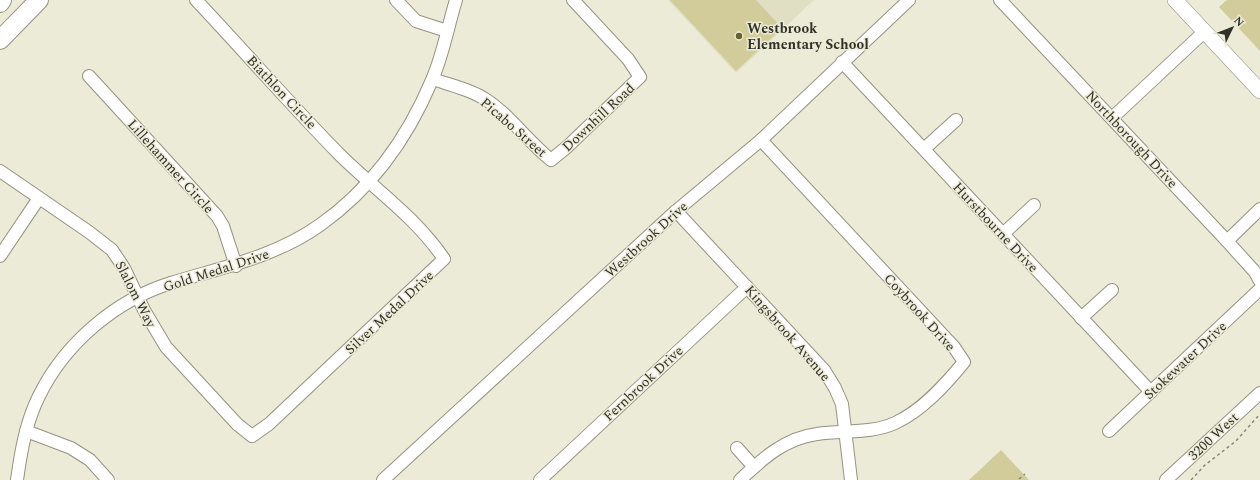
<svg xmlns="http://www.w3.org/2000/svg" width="1260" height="480" viewBox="0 0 1260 480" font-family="Spectral,serif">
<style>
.built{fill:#e0dec3}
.green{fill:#d1cc9a}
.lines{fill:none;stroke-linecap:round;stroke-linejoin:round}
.minor-casing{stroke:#949381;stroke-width:14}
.major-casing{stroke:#949381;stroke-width:16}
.highway-casing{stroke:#949381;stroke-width:20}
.path{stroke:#89887b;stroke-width:1.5;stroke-dasharray:3 3;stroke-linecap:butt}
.minor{stroke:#fff;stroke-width:12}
.major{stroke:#fff;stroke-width:15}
.highway{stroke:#fff;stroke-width:18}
.poi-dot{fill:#67622e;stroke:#ecebd7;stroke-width:1.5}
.labels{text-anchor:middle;stroke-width:3;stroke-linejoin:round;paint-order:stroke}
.poi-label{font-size:14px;font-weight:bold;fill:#313129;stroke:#ecebd7;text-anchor:start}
.street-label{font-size:14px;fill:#313129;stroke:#ecebd7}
</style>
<rect width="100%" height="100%" fill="#ecebd7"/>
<polygon class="built" points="668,0 814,0 736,73"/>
<g class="green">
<polygon points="670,0 756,0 782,28 736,71"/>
<polygon points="1227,0 1260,0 1260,51 1219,7"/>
<polygon points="1001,450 1029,480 969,480"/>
</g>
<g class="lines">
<defs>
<g id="minor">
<polyline points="396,0 416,21 447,31"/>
<polyline points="1000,0 1227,241 1255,272 1260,281"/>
<polyline points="842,62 1151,392"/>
<polyline points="89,76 217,216 223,226 236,266"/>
<path d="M 433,79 C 449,85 470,89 485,99 C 510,115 527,141 551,160 L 567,147 L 640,77 L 628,59 L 573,0"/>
<polyline points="1112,118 1204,32"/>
<polyline points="924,149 956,120"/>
<path d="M 0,171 L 89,232 L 112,250 L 124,268 L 144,310 L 166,347 L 237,424 L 252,436 L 269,424 L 444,259 C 416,217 374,189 339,154 C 290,104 244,51 196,0"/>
<polyline points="676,211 824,370 835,388 842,404 851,480"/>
<polyline points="1003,234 1034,205"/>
<polyline points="1227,241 1260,209"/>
<polyline points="0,256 39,198"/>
<polyline points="1081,318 1112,290"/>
<polyline points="26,431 71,448 90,460 108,480"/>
<polyline points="1109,431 1260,289"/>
<polyline points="737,448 754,467"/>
<path d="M 17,480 C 21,451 26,422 39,396 C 65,343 116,300 171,283 C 223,267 275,257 320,225 C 371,189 408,137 432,80 C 443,55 448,26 456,0"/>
<polyline points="383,480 676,211 761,140 909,0"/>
<polyline points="540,480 747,287"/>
<path d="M 740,480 C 762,459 785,438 817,434 C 843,430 871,434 895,423 C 922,411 946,384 964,362 L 954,347 L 761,140"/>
<polyline points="1166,480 1260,393"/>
</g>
<polyline id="major" points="1175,0 1260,91"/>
<g id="highway">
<polyline points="0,3 2,0"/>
<polyline points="0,40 39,0"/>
</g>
</defs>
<use href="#minor" class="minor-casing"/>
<use href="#major" class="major-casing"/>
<use href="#highway" class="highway-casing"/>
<g class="path">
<polyline points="1019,479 1025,474"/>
<polyline points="1191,480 1205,465 1236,441 1260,414"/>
</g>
<use href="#minor" class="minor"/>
<use href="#major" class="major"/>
<use href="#highway" class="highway"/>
</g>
<circle class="poi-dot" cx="739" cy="36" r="4"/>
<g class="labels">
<g class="poi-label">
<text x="747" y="33">Westbrook<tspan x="747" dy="16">Elementary School</tspan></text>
</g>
<g class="street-label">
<text transform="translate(282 92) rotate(47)" y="5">Biathlon Circle</text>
<text transform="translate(598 117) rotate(-43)" y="5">Downhill Road</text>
<text transform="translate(514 127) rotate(41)" y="5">Picabo Street</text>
<text transform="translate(1132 139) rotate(47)" y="5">Northborough Drive</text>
<text transform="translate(171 166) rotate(48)" y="5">Lillehammer Circle</text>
<text transform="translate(996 227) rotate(47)" y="5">Hurstbourne Drive</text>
<text transform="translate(646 239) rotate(-42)" y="5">Westbrook Drive</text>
<text transform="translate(216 270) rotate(-18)" y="5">Gold Medal Drive</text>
<text transform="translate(136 294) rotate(63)" y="5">Slalom Way</text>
<text transform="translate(389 312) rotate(-43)" y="5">Silver Medal Drive</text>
<text transform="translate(920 312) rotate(48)" y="5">Coybrook Drive</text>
<text transform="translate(788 333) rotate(49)" y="5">Kingsbrook Avenue</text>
<text transform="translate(1185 360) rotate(-43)" y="5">Stokewater Drive</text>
<text transform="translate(643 383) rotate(-43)" y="5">Fernbrook Drive</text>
<text transform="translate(1213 436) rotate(-43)" y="5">3200 West</text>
</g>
</g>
<g transform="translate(1232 28) rotate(47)" stroke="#ecebd7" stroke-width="3" paint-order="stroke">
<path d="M0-3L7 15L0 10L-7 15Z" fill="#313129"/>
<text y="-6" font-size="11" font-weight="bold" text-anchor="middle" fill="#313129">N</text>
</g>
</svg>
